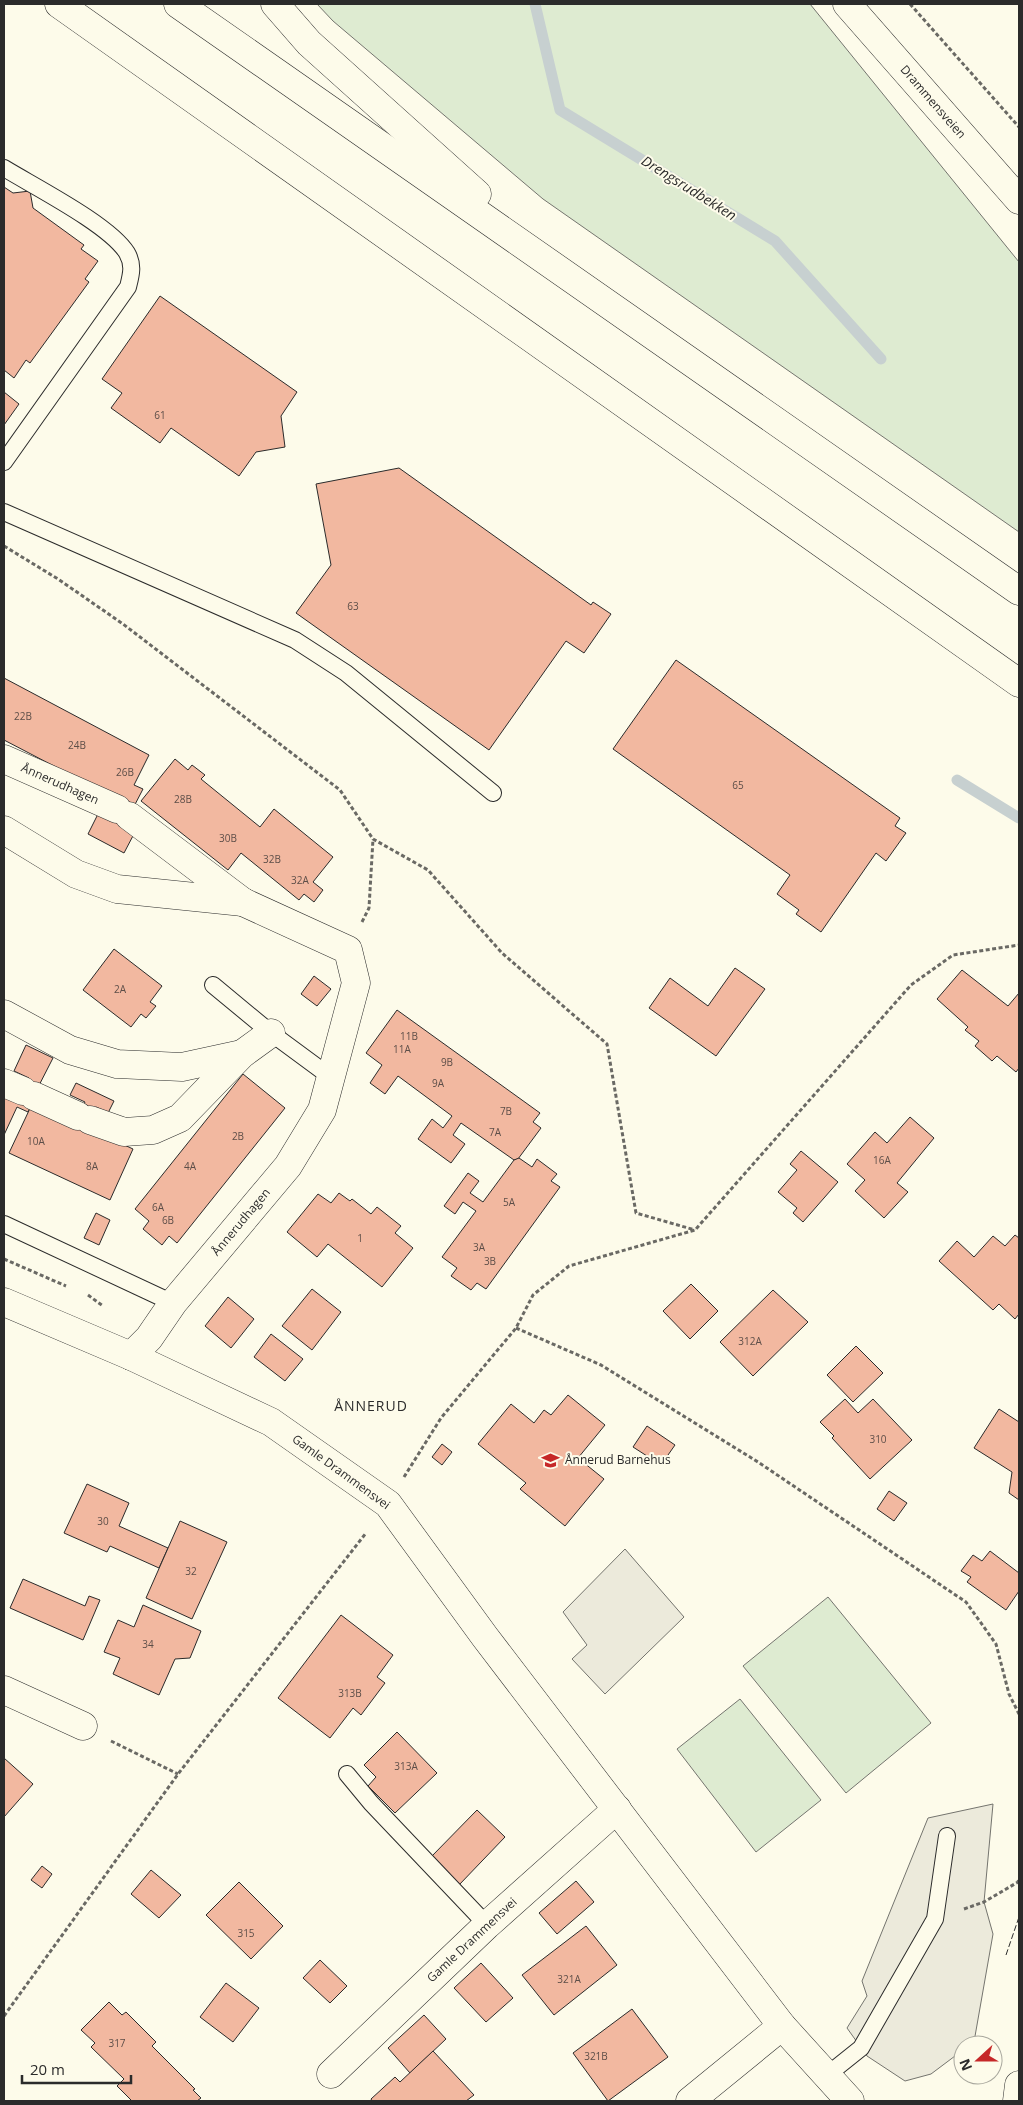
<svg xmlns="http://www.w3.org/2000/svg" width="1023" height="2105" viewBox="0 0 1023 2105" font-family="'Open Sans',sans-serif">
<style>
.green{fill:#deebd1;stroke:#74746e}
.parking{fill:#eceadb;stroke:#74746e}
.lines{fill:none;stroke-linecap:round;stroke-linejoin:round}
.stream{stroke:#c7d0d0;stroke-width:11}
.building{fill:#f2b8a0;stroke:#2b2b2b}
.lane-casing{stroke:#2b2b2b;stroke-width:18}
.street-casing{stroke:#2b2b2b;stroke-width:29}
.secondary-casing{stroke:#2b2b2b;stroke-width:29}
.highway-casing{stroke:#2b2b2b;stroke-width:29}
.path{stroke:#6a6964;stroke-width:3;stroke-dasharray:4 2.5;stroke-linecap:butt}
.lane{stroke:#fdfbea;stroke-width:16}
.street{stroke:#fdfbea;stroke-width:28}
.secondary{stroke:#fdfbea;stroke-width:28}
.highway{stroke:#fdfbea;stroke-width:28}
.fence{stroke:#2b2b2b;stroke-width:1;stroke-dasharray:6 2.5;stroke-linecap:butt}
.labels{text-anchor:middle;stroke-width:4;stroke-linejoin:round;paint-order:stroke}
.number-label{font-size:10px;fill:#5d4e48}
.street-label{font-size:12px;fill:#2b2b2b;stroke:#fdfbea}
.poi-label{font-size:12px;fill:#2b2b2b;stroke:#fdfbea;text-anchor:start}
.water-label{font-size:14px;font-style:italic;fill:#2b2b2b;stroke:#fdfbea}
.neighbourhood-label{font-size:14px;letter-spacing:1px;fill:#2b2b2b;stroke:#fdfbea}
</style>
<rect width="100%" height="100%" fill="#fdfbea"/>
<g class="green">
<polygon points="317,4 810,4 1019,262 1019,532 543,199 333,21"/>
<polygon points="828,1597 931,1723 846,1793 743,1666"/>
<polygon points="740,1699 821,1800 756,1852 677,1749"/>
</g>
<g class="parking">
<polygon points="625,1549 684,1617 605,1694 572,1659 587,1645 563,1612"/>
<polygon points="993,1804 984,1902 993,1934 974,2042 970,2045 963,2045 963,2050 931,2074 905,2081 867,2056 847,2028 867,1996 862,1981 928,1818"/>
</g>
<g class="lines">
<g class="stream">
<polyline points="535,4 560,110 775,241 881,359"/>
<polyline points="957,780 1019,818"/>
</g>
</g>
<g class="building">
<polygon points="4,187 13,193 30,191 33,208 84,245 81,249 98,261 85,279 89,282 30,363 26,360 14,378 4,370"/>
<polygon points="160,296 297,392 281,416 285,447 256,452 239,476 171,428 160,443 111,408 122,393 102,379"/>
<polygon points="4,392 19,404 4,425"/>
<polygon points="399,468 591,605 593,602 611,614 584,653 566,641 489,750 296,613 331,565 316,484"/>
<polygon points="676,660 900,818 895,826 906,833 886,861 876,853 821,932 796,914 799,910 777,894 790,875 613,749"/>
<polygon points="4,678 149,755 134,785 143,789 129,816 135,832 124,853 88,834 99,812 121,801 4,740"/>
<polygon points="175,759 188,770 192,765 205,775 201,779 260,827 274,809 333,857 313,882 323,890 314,902 304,894 299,900 241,853 228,870 141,801"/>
<polygon points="114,949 162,986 150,1002 156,1006 146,1018 141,1014 131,1027 83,990"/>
<polygon points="735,968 765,989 716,1056 649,1008 670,978 708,1006"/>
<polygon points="962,970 1008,1006 1019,993 1019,1068 1016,1072 997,1056 992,1061 975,1046 979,1041 965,1030 968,1027 937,999"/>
<polygon points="314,976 331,989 317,1006 301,994"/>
<polygon points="397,1010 540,1113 533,1122 541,1128 518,1159 514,1160 461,1123 453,1135 465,1144 451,1163 418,1139 432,1119 443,1128 452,1116 398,1076 385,1094 370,1083 382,1065 366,1053"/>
<polygon points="26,1045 53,1058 31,1101 33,1102 28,1112 17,1107 4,1135 4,1089 20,1097 29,1078 14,1071"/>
<polygon points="243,1074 285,1108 177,1243 169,1236 162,1245 143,1229 149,1221 135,1209"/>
<polygon points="76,1083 114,1101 108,1113 96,1107 86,1127 133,1149 110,1200 9,1153 33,1102 75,1122 85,1102 70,1095"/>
<polygon points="910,1117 934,1138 897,1183 908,1192 884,1218 855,1191 865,1180 847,1164 875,1132 887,1143"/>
<polygon points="801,1151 838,1182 803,1222 793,1213 797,1208 778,1192 797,1170 790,1164"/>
<polygon points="519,1158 532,1167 537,1159 557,1174 551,1181 560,1187 486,1289 477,1283 471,1290 451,1276 457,1268 442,1257 476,1211 463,1202 455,1214 444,1206 468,1173 479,1181 470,1193 483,1202 514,1160"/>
<polygon points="339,1193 350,1201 352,1199 371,1214 377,1207 401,1226 395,1233 413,1248 382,1287 328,1244 317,1257 287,1232 318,1194 331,1203"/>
<polygon points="96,1213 110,1220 99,1245 84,1238"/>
<polygon points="1015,1235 1019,1238 1019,1314 1015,1319 999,1304 993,1310 939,1261 957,1241 974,1257 993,1236 1005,1246"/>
<polygon points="691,1284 718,1311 690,1339 663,1311"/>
<polygon points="312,1289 341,1312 312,1350 282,1326"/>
<polygon points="773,1290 808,1322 753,1376 720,1342"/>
<polygon points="228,1297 254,1319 231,1348 205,1326"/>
<polygon points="271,1334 303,1359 285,1381 254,1357"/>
<polygon points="856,1346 883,1373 853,1402 827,1375"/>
<polygon points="568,1395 605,1425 578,1458 604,1479 565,1526 520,1489 526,1483 478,1444 511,1404 534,1423 544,1410 551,1415"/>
<polygon points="845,1399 858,1413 873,1399 912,1440 870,1479 832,1438 834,1436 820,1422"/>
<polygon points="999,1409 1019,1422 1019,1500 1009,1493 1012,1472 974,1448"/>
<polygon points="647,1426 675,1445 661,1465 633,1447"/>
<polygon points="442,1444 452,1452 442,1465 432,1457"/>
<polygon points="87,1484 129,1503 119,1526 168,1548 159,1568 110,1546 107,1552 64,1533"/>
<polygon points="889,1491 907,1503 894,1521 877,1509"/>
<polygon points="180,1521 227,1542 192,1619 146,1598"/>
<polygon points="990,1551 1019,1573 1019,1591 1006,1610 967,1582 971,1577 961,1571 973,1555 982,1561"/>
<polygon points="23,1579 85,1606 89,1596 100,1600 83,1640 10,1608"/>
<polygon points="143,1605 201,1631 190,1658 175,1659 159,1695 113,1674 120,1658 104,1652 118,1620 134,1627"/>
<polygon points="341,1615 393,1655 377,1677 385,1683 361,1715 353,1708 330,1738 278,1698"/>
<polygon points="397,1732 437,1773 395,1813 368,1786 376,1777 364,1765"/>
<polygon points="4,1758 33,1784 4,1817"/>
<polygon points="477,1810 505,1837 459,1885 431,1857"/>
<polygon points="42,1866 52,1874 42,1888 31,1880"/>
<polygon points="151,1870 181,1895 159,1918 131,1894"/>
<polygon points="576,1881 594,1902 557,1934 539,1913"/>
<polygon points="239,1882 283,1926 251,1959 206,1915"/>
<polygon points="586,1926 617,1965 554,2015 522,1975"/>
<polygon points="320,1960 347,1986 330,2003 303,1978"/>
<polygon points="481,1963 513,1998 486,2022 454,1988"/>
<polygon points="226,1983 259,2008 233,2042 200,2017"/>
<polygon points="109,2002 122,2015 126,2012 156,2042 152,2046 195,2089 193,2090 201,2098 197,2101 132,2101 117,2086 124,2079 91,2047 95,2043 81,2030"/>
<polygon points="632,2009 668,2057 608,2101 573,2053"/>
<polygon points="424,2015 446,2039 410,2073 388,2048"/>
<polygon points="433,2051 474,2095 466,2101 372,2101 371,2099 395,2077 400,2082"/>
</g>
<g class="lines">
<defs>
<g id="lane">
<path d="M 4,168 C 35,187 110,225 127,253 C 134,265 131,275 128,287 L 4,462"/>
<polyline points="4,512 295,640 346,673 493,793"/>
<polyline points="213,985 271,1033 332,1078"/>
<polyline points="4,1224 173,1303"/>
<polyline points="347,1774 371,1803 487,1925"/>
<polyline points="826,2076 861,2048 935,1919 947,1836"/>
</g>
<g id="street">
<polyline points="4,759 117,809"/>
<polyline points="129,816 243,902 348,950 356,983 322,1110 288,1166 173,1303 149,1338 131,1356"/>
<polyline points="4,830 76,874 117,889 243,902"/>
<polyline points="4,1014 70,1050 117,1064 182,1067 242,1054"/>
<polyline points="4,1083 23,1091"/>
<polyline points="34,1096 78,1116"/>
<polyline points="90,1120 124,1132 153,1130 180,1118 242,1054 271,1033"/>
<polyline points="4,1302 131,1356 271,1422 388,1504 485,1637 782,2026 850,2101"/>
<polyline points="4,1690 83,1726"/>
<polyline points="331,2074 487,1925 617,1809"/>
<polyline points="690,2101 782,2026"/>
</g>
<g id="secondary">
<polyline points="847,4 1019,200"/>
<polyline points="1017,2101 1019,2085"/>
</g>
<g id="highway">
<polyline points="59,4 1019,683"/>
<polyline points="178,4 1019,591"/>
<polyline points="275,4 309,43 477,194"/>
</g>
</defs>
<use href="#lane" class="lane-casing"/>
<use href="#street" class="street-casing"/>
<use href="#secondary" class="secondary-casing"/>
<use href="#highway" class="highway-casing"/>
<g class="path">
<polyline points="910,4 1019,127"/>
<polyline points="4,546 58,579 123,624 340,790 373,839 428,870 502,953 607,1044 636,1213 695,1230"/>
<polyline points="362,922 369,908 373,839"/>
<polyline points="4,1259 66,1286"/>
<polyline points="88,1295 103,1306"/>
<polyline points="516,1328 601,1365 758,1462 966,1602 996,1644 1009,1694 1019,1714"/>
<polyline points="404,1477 441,1418 516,1328 533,1295 569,1266 695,1230 911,985 953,955 1019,945"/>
<polyline points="111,1741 178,1774"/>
<polyline points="964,1909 984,1902 1018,1882 1019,1878"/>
<polyline points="4,2016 178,1774 366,1533"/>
</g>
<use href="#lane" class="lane"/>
<use href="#street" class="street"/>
<use href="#secondary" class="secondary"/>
<use href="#highway" class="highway"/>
<polyline class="fence" points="1006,1955 1019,1917"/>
</g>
<defs>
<symbol id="school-bare" viewBox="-9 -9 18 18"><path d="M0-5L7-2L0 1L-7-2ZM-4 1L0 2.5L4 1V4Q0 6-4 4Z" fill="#c62828" stroke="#fdfbea" stroke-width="2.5" paint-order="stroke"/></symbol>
</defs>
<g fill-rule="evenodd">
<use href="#school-bare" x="538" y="1448" width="25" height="25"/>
</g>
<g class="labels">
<g class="number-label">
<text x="160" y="419">61</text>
<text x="353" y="610">63</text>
<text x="23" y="720">22B</text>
<text x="77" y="749">24B</text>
<text x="125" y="776">26B</text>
<text x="738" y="789">65</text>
<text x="183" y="803">28B</text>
<text x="228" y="842">30B</text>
<text x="272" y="863">32B</text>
<text x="300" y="884">32A</text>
<text x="120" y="993">2A</text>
<text x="409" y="1040">11B</text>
<text x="402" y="1053">11A</text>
<text x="447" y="1066">9B</text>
<text x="438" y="1087">9A</text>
<text x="506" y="1115">7B</text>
<text x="495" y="1136">7A</text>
<text x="238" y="1140">2B</text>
<text x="36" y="1145">10A</text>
<text x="882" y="1164">16A</text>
<text x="92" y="1170">8A</text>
<text x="190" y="1170">4A</text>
<text x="509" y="1206">5A</text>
<text x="158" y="1211">6A</text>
<text x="168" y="1224">6B</text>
<text x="360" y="1242">1</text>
<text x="479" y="1251">3A</text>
<text x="490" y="1265">3B</text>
<text x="750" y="1345">312A</text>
<text x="878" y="1443">310</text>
<text x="103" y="1525">30</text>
<text x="191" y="1575">32</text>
<text x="148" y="1648">34</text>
<text x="350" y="1697">313B</text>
<text x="406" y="1770">313A</text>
<text x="246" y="1937">315</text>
<text x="569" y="1983">321A</text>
<text x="117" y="2047">317</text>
<text x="596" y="2060">321B</text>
</g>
<g class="street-label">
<text transform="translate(933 102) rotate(49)" y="4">Drammensveien</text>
<text transform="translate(60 784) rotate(24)" y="4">Ånnerudhagen</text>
<text transform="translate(241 1222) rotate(-50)" y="4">Ånnerudhagen</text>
<text transform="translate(341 1472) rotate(36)" y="4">Gamle Drammensvei</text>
<text transform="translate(472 1940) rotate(-43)" y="4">Gamle Drammensvei</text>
</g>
<g class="poi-label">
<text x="565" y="1464">Ånnerud Barnehus</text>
</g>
<g class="water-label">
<text transform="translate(689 188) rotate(32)" y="5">Drengsrudbekken</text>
</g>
<g class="neighbourhood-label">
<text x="371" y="1411">ÅNNERUD</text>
</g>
</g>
<rect width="1023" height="2105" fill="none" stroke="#2b2b2b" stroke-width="10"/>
<g transform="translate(978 2060) rotate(249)"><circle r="24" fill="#fdfbea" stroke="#a9a89e"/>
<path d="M0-4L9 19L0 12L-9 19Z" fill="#c62828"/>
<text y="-8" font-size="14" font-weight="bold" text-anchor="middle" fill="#2b2b2b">N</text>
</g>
<path d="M22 2075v8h109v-8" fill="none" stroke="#2b2b2b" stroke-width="2.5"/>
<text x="30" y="2075" font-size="15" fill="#2b2b2b" stroke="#fdfbea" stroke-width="4" paint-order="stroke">20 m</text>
</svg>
